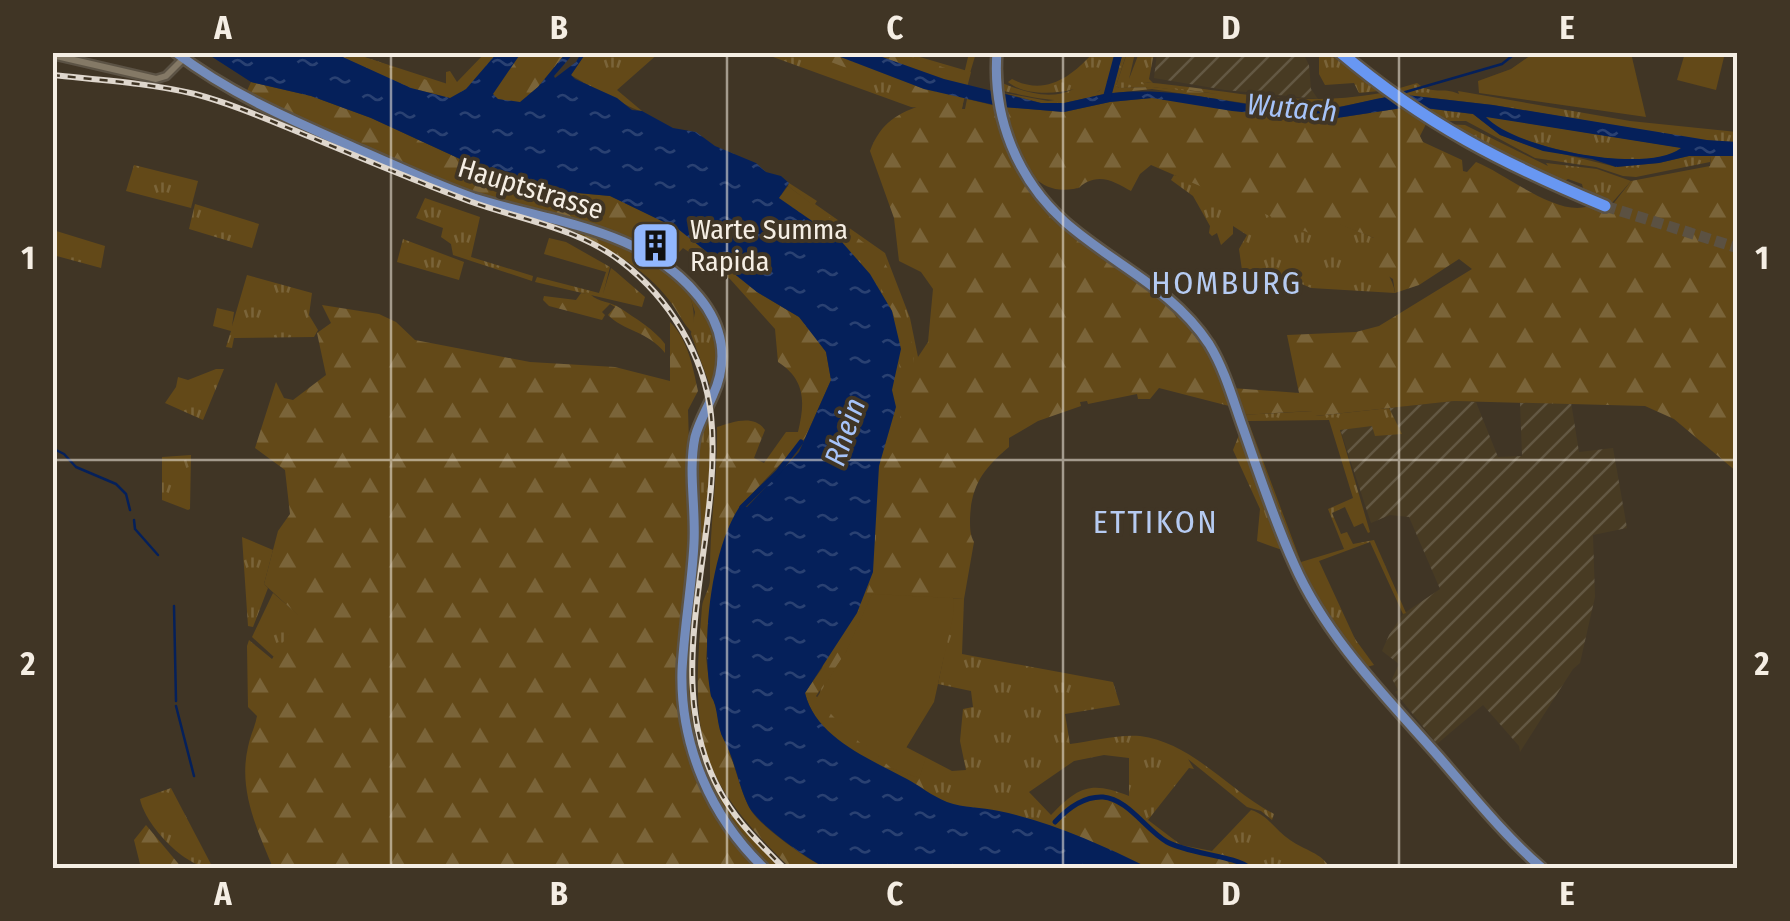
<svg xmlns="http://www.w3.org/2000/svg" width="1790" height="921" viewBox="0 0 1790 921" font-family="'Fira Sans Condensed',sans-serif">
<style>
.industrial{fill:url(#industrial-furrows)}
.grass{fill:url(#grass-tufts);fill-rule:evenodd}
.forest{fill:url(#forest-firs)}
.garden{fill:#634918}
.water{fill:url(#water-ripples);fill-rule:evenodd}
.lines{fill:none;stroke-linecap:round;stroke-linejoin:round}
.stream{stroke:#05205a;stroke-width:2.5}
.canal{stroke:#05205a;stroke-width:5}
.river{stroke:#05205a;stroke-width:8}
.highway-tunnel{stroke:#5b5142;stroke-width:11;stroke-dasharray:11 5.5;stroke-linecap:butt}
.minor-casing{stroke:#5c5345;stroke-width:11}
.major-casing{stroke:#5c5345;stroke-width:14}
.highway-casing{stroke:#5c5345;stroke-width:16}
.minor{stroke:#847966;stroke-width:6}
.major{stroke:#738bba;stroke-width:9}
.highway{stroke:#6897f2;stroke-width:11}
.rail-casing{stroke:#dfd7cd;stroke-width:6}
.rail{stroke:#403525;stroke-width:2.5;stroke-dasharray:8;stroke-linecap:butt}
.grid{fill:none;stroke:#f5eee4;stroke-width:2.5;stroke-opacity:0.55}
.labels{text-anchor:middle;stroke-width:8;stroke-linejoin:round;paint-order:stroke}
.street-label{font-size:28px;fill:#f5eee4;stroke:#403525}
.poi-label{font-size:28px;fill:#f5eee4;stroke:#403525;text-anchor:start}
.water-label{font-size:30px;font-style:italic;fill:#a6c3f9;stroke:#403525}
.quarter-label{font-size:32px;letter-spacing:2.5px;fill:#b6cbf2;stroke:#403525}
.neatline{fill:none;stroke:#f5eee4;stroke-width:4}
.grid-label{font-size:32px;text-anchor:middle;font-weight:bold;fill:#f5eee4}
</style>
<defs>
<pattern id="industrial-furrows" width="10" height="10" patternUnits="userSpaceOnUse" patternTransform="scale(2.5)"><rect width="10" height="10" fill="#483b23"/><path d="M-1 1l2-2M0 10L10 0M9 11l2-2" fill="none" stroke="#635843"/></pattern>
<pattern id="grass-tufts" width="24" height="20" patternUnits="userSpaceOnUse" patternTransform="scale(2.5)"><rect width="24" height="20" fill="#634918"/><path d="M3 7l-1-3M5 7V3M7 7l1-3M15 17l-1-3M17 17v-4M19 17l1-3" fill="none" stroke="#7a6439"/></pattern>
<pattern id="forest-firs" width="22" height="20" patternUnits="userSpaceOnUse" patternTransform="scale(2.5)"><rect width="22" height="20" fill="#634918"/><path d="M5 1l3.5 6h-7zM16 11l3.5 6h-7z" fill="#7a6439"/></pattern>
<pattern id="water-ripples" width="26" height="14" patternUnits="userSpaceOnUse" patternTransform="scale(2.5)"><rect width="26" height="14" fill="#05205a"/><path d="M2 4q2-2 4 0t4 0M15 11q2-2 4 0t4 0" fill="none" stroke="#2a4172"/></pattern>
</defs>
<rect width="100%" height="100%" fill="#403525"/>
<g class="industrial">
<polygon points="1157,53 1303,53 1309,65 1311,89 1318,99 1225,90 1154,78"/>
<polygon points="1454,401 1476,402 1498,457 1522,456 1520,403 1571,402 1579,452 1613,448 1627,528 1593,535 1595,597 1580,663 1573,669 1520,752 1519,746 1483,705 1437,744 1395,692 1398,690 1392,679 1399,664 1382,651 1389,635 1403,614 1440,589 1409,517 1390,515 1371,523 1340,429 1372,425 1401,434 1389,408"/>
</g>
<g class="grass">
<path d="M 322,53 L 352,53 L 460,88 L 488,53 L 558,53 L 526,95 L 819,210 L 788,186 L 789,183 L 817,201 L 815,204 L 885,253 L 910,318 L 918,357 L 873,594 L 964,599 L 962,654 L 1113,682 L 1120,705 L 1065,714 L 1070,744 C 1092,741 1119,734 1140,736 C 1193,743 1228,790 1274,814 L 1272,820 L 1261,811 L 1247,807 L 1188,759 L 1194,769 L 1189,768 L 1148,820 L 1181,845 L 1212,851 L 1251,810 C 1268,815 1275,830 1290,840 C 1304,850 1322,853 1330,868 L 1045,868 L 812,777 L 856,313 ZM 944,655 L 938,684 L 971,691 L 973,707 L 963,709 L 960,741 L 966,770 L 952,771 L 906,747 L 914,734 L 910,729 ZM 1104,755 L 1129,758 L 1129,796 C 1091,781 1079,786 1051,815 L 1029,792 L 1074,761 Z"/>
<path d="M 586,53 L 659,53 L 617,90 L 642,111 C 634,111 580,81 571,75 Z"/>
<polygon points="762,53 906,53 971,72 961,111 911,107"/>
<path d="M 1093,53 L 1116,53 C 1113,62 1111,74 1106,83 C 1087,113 1027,96 1000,90 L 1000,82 C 1023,92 1050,101 1074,89 C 1053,95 1024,95 1008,82 L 1012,79 C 1045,96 1070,78 1093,53 Z"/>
<polygon points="1127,53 1135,53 1129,79 1139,53 1154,53 1149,79 1153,83 1142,82 1218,95 1152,87 1119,88 1116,86"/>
<polygon points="1311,53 1328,53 1379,91 1359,93 1354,83 1325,85 1319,74 1319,56"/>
<path d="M 1417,83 C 1433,96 1442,86 1459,94 L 1458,91 L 1630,121 L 1737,132 L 1737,142 L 1707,141 L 1493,105 L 1406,95 L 1393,90 Z"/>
<polygon points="1417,107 1473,114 1500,135 1530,146 1616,167 1659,163 1689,156 1711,156 1710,162 1636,177 1623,176 1596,167 1535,158 1466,121 1440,121"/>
<path d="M 1484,116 L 1683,148 C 1644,175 1544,150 1502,131 C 1496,129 1489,121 1484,116 Z"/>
<polygon points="1444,124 1465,125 1548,166 1546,163 1597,169 1631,181 1611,204 1584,192 1582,184 1568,179 1559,184"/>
<polygon points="134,165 198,181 191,208 126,191"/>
<path d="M 1174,175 L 1323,217 L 1374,238 C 1374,260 1392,272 1395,293 L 1311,288 L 1264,268 L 1242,270 L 1239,249 L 1247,235 L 1233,226 L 1233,234 L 1221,245 L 1217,233 L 1212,236 L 1209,233 L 1210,226 L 1193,196 L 1171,180 Z"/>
<polygon points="425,198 480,217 471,257 533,276 532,281 453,255 451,244 441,237 443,228 416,218"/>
<polygon points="195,204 259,224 252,248 189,229"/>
<polygon points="53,230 105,246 101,268 53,255"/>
<polygon points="549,238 566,242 610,267 603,294 611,268 615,271 645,297 642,307 535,282 537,277 599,293 606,272 544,254"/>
<polygon points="403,239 464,262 459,280 397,262"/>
<polygon points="247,275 312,293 309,315 318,330 314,337 234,338 232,348 226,347 231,331 213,326 217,308 234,312 232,326"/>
<path d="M 687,288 C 712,320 727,346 710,386 L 691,334 L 695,312 Z"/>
<polygon points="216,369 224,369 203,420 165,403 176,387 178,377 188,380"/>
<path d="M 1389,408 L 1402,434 L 1375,436 L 1372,426 L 1340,430 L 1370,532 L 1368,533 L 1363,523 L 1354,527 L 1345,507 L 1332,513 L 1341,534 L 1347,532 L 1353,544 L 1374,540 L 1406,613 L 1403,614 L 1370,542 L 1319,561 L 1355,639 L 1374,665 L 1367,667 L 1320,607 L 1296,564 L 1241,415 L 1313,411 L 1316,416 ZM 1329,420 L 1353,498 L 1328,509 L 1344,549 L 1301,562 L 1248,421 Z"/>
<path d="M 709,414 C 714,475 704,538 697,598 C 691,653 683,712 704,765 C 721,806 752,837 782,868 L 768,868 C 711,810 680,737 687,655 C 690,625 696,595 696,564 C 697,515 687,459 709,414 Z"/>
<polygon points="1241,430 1284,549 1282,550 1257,541 1260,509 1233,450"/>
<polygon points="191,455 190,509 188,510 162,500 162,457"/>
<polygon points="242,537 273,550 264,584 268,588 253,627 248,626"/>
<polygon points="273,593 301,617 274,657 252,637"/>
<path d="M 171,788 L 213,868 C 186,869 145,825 140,799 Z"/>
</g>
<g class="forest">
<path d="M 1127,52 L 1116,86 L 1119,88 L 1152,87 L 1218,94 L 1141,84 L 1141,82 C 1228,89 1292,109 1381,93 L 1387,97 L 1334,108 L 1297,111 L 1152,89 L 1104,94 L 1064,103 L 1041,103 L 1000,92 L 1048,101 L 1090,95 L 1099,91 L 1107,81 L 1116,53 Z"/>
<path d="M 334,53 C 371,52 409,78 446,85 L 446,72 L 450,71 L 457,82 L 485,53 L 497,53 L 466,89 L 450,98 L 411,88 Z"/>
<polygon points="521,53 566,53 538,87 520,102 498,99 493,94 494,89"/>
<path d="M 807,53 L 834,54 L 924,89 L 964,98 L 962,109 L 965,109 L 967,99 L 996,106 L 1035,192 L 1177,311 L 1215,364 L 1233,407 L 1159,388 L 1150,399 L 1138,399 L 1137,394 L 1088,404 L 1087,401 L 1080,402 L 1081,406 L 1038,421 L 1009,438 L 1009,447 C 984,468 971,485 970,519 C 970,528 970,535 974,542 L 964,599 L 872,595 L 846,652 L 816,696 C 843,730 878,764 919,778 L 924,789 C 883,764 818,745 805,693 C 829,657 863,616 873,572 C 882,534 865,447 898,424 C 909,393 903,391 899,364 C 898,359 901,354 901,349 C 900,337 896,321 892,311 C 872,258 822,228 779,198 L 788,186 L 879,254 C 901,286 912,327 914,363 L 928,342 L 933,289 L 921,272 L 899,261 L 894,218 L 870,151 C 881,122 898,113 925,104 L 926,98 Z"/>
<polygon points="871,53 899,53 964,74 969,53 976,53 967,83 908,67"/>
<path d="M 251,82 L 311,96 L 371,118 L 523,188 L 610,196 L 678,228 L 699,243 L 757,292 L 799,317 L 812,332 L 826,352 L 831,380 L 805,438 L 740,506 L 711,599 L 706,658 L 711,696 C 719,707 717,726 724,740 C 734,759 741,796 752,812 C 764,829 806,859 826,868 L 790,868 C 760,838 733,811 714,773 C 691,726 698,658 702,607 C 703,597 710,589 710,579 C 709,529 718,478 717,427 C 733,422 754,414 765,430 L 754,458 L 764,463 L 786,432 L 798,432 C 805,403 806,380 778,362 L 775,329 L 730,279 L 683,248 L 669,263 L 651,246 L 645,247 L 598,229 L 464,191 L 245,95 Z"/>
<path d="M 1152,98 L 1324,120 L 1402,108 L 1426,124 L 1420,136 L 1423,142 L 1462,160 L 1463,171 L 1467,172 L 1476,162 C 1505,173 1560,220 1591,205 L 1607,212 L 1631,181 L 1710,166 L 1711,156 L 1737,156 L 1737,472 L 1674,419 L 1645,406 L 1454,401 L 1315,416 L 1312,411 L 1241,415 L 1232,388 L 1299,393 L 1287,335 L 1356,332 L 1379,326 L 1472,269 L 1459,259 L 1419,285 L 1395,293 L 1393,279 L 1364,261 L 1365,256 L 1374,251 L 1374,238 L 1323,218 L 1309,233 L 1151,165 L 1140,174 L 1131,191 C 1117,183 1103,174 1087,182 C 1076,188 1084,187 1073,189 C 1026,197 1012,142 1003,107 L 1064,112 L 1110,102 Z"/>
<path d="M 577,230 C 608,237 670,258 686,288 C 694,302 695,317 693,333 C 684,326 675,306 665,295 C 642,267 610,250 578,235 Z"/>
<path d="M 581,293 L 590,294 C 599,303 610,301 620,308 C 635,318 655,330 665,344 L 665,353 C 648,331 623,331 608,315 L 615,307 L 610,304 L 602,312 L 605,315 L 602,320 L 549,306 L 543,300 L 544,296 L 576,300 Z"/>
<path d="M 322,305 L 379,314 L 396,322 L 415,340 L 530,362 L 615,367 L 670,381 L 670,322 C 688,339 693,368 698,391 L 688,410 L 692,540 L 689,548 L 692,553 L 686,577 L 681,683 L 701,782 L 718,823 L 761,868 L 273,868 C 257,829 238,790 248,747 C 250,736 255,727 257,716 L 248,707 L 247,646 L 249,640 L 272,659 L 300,617 L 264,584 L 278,531 L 290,514 L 285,470 L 255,448 L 276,382 L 284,398 L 293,400 L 326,375 L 317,333 L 331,323 Z"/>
<polygon points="1093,800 1111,801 1168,846 1204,859 1215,852 1244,855 1258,868 1149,868 1052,828 1068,810"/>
<polygon points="146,825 182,868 141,868 134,840"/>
</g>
<g class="garden">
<polygon points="1534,53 1631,53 1646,117 1479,93 1478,81 1511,69"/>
<polygon points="1685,53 1725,53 1716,90 1677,80"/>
<polygon points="872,594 953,598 954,612 934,702 906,748 926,758 919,778 891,768 816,699 846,652"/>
</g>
<g class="water">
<path d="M 206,53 L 334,53 L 411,88 L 450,98 L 466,89 L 497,53 L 521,53 L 493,94 L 498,99 L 520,102 L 538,87 L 566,53 L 574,53 L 554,76 L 555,78 L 576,62 L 581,53 L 586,53 L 571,75 L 575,79 L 617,98 L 632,110 L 642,111 L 673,128 L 696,132 L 715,146 L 756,163 L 766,172 L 781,176 L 789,183 L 779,198 L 841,241 L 870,274 L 892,311 L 901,349 L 892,390 L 896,407 L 879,466 L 873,572 L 857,613 L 805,693 C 816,738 870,759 907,779 C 920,786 932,796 947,802 C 964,808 981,807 999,811 C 1049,821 1103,845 1149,868 L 826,868 C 807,859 756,823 748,805 C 738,784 735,760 724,740 C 716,727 719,708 711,696 C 701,644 710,551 740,506 L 747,507 L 799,452 L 831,380 L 826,352 L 799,317 L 757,292 L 678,229 L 610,196 L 523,188 L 371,118 L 311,96 L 251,82 Z"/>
<path d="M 830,53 L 871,53 L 944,79 L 1041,103 L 1064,103 L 1104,94 L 1107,89 L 1111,89 L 1112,93 C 1181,86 1229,105 1295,110 C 1326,113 1357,102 1387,97 L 1402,108 L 1324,120 L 1232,111 L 1152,98 L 1110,102 L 1064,112 L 1003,107 L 924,89 Z"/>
<path d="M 1401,91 L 1406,95 L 1493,105 L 1707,140 L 1737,142 L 1737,156 L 1689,156 L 1659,163 L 1616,167 L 1592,159 L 1543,151 L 1500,135 L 1473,114 L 1417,107 L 1396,92 ZM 1486,117 L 1681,148 C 1646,175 1514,148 1486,117 Z"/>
</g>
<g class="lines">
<g class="stream">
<polyline points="1402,93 1502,64 1517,52"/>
<polyline points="52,448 64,454 76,467 116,484 126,494 130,510"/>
<polyline points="134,520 135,529 158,555"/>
<polyline points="174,606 176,701"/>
<polyline points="176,706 194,776"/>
</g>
<g class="canal">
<polyline points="742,507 778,472 801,442"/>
<path d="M 1055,822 C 1067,809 1083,796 1103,797 C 1128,799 1146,830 1167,842 C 1189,854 1237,856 1249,868"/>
</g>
<polyline class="river" points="1107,97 1119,52"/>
<polyline class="highway-tunnel" points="1605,206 1738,248"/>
<defs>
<polyline id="minor" points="52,55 156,79 166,76 183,59"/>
<g id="major">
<path d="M 175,52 C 233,96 296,122 362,151 C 399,167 436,185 474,198 C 553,223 643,228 699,297 C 723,326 729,360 713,395 C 707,409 699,422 695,437 C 688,471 696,508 694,543 C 692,586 684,628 682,671 C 680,746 711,817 764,868"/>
<path d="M 997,52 C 992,117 1017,179 1065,222 C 1114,265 1172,288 1209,344 C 1225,370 1233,400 1243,428 C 1259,474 1274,520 1294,564 C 1326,637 1386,697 1439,757 C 1472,795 1504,835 1542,868"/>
</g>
<path id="highway" d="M 1340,52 C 1425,124 1504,164 1605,206"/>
</defs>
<use href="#minor" class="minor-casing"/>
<use href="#major" class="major-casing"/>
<use href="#highway" class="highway-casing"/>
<use href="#minor" class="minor"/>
<use href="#major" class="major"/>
<use href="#highway" class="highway"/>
<defs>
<path id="rail" d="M 52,75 C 99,80 149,83 195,94 C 233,104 271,121 308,136 C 361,158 415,181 469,201 C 521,220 576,227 622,262 C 669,298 704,355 711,415 C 724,541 653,683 725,800 C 741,826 763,847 784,868"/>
</defs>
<use href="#rail" class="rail-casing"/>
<use href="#rail" class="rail"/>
</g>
<path class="grid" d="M 391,52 L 391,868M 727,52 L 727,868M 1063,52 L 1063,868M 1399,52 L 1399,868M 52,460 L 1738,460"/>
<defs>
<symbol id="building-square" viewBox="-11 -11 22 22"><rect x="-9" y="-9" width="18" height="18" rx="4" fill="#92b7fd" stroke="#403525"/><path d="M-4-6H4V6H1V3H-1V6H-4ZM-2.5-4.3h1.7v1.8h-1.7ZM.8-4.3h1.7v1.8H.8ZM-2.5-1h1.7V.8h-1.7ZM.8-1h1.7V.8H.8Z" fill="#111"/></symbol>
</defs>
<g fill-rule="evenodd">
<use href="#building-square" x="628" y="218" width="55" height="55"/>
</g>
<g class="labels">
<g class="street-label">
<text transform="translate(531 188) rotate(17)" y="10">Hauptstrasse</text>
</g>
<g class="poi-label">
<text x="690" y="239">Warte Summa<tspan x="690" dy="32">Rapida</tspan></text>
</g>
<g class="water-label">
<text transform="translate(1292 108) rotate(5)" y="10">Wutach</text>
<text transform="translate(845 432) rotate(-71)" y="10">Rhein</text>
</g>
<g class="quarter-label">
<text x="1227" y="294">HOMBURG</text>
<text x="1156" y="533">ETTIKON</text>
</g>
</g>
<rect width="1790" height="921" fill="none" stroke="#403525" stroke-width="110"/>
<rect x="55" y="55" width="1680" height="811" class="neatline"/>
<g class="grid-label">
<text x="223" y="39">A</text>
<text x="559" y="39">B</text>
<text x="895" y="39">C</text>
<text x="1231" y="39">D</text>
<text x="1567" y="39">E</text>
<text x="28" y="269">1</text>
<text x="1762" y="269">1</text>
<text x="28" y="675">2</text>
<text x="1762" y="675">2</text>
<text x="223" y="905">A</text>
<text x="559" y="905">B</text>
<text x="895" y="905">C</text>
<text x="1231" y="905">D</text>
<text x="1567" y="905">E</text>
</g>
</svg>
